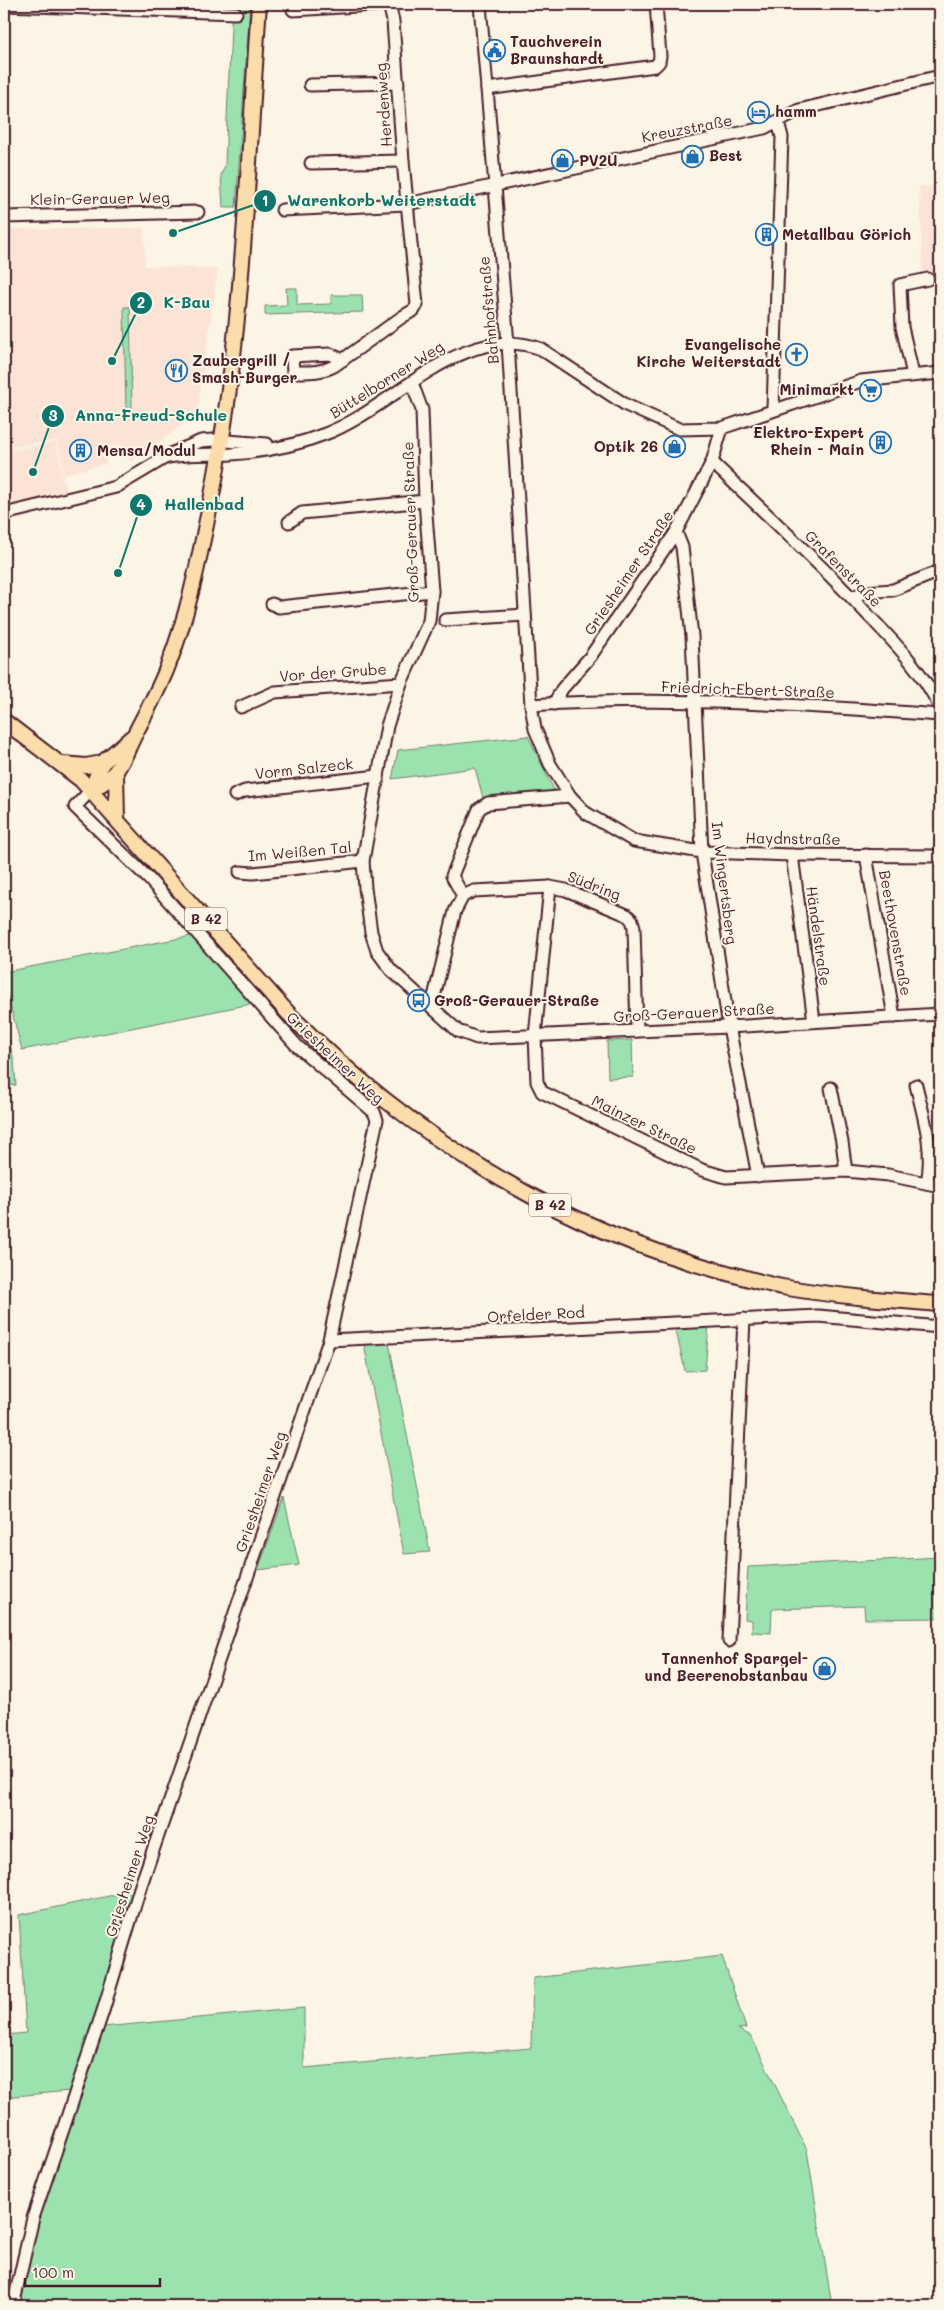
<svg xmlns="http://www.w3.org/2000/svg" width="944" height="2310" viewBox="0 0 944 2310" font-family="Mali,sans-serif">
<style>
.built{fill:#fbe4d6}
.green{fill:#9be2af;stroke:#72806d}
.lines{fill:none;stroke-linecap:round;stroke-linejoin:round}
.minor-casing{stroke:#4a1f2b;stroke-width:15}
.major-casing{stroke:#4a1f2b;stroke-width:18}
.minor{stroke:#fcf5e5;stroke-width:11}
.major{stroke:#faddab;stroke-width:14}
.labels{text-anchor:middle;stroke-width:4;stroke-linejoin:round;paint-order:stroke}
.shield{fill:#fcf5e5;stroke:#7f5f63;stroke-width:1}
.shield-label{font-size:14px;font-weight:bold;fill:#4a1f2b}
.poi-label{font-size:15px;font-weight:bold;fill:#4a1f2b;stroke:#fcf5e5;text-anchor:start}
.street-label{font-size:15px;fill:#4a1f2b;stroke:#fcf5e5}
.leader{fill:none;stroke:#0f766e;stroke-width:2}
.callout-dot{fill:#0f766e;stroke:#fcf5e5;stroke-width:2}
.mark-label{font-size:15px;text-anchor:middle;font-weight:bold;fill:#fff}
.callout-label{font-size:16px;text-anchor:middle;font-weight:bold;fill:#0f766e;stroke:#fcf5e5;stroke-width:4;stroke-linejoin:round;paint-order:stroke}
</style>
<rect width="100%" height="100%" fill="#fcf5e5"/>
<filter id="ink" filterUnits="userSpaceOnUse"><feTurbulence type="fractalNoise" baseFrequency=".02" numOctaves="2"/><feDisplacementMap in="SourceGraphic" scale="10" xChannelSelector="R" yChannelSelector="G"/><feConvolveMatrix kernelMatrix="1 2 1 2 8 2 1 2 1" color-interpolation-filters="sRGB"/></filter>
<g filter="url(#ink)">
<g class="built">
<polygon points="919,186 940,187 940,276 923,276"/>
<polygon points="144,228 145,266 218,269 197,415 131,462 121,444 105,449 106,464 64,474 57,440 13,447 10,431 4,430 4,229"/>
<polygon points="4,432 9,432 12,450 56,442 67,494 6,507 4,496"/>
</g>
<g class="green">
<polygon points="232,4 250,4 236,207 223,207 221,175 225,165"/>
<polygon points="286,288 297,288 297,305 331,304 331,295 362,295 363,312 265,315 265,306 287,305"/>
<polygon points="124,307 130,307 132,411 126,412"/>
<polygon points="528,736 555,792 483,798 475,768 392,779 398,750"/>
<polygon points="191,936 251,1004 22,1050 4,981 4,972"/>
<polygon points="4,1017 14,1061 16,1085 4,1086"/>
<polygon points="632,1040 633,1077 608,1078 607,1041"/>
<polygon points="709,1324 705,1370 685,1371 675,1326"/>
<polygon points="389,1343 430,1552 404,1554 364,1344"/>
<polygon points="284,1498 299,1565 258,1570"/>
<polygon points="940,1557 940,1618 865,1619 864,1606 772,1609 771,1633 752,1632 752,1620 745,1619 748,1567"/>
<polygon points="128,1892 132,1894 134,1898 93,2028 70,2091 4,2097 4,2035 26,2033 19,1915"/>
<polygon points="722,1956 746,2028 738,2029 751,2036 807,2150 832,2306 17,2306 31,2241 103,2027 304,2008 304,2068 531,2048 533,1978"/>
</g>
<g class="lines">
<defs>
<g id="minor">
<polyline points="480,4 508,344 531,705 535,729 550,764 570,796 586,813 634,841 702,852 792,855 940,856"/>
<polyline points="4,5 236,13"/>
<polyline points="293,10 389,4"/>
<polyline points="310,85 398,83"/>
<polyline points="487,89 655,66 659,62 660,56 656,4"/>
<polyline points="311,163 403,161"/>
<polyline points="282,210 407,204 764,128 799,110 940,76"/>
<polyline points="4,217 198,212"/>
<path d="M 343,360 L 330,354 L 292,356 L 293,372 C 308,372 321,373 334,366 L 402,317 L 414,310 L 417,305 L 403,161 L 393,21 L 389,4 L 391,4"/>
<polyline points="913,375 902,327 900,285 928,279"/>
<polyline points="412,383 422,410 425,501 432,591 429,621 401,683 387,726 363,861 365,888 371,932 377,951 391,970 458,1031 477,1038 729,1027 940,1014"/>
<polyline points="773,409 782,137 778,122"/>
<path d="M 164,458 C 187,453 209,455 232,454 C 262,452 297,445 325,434 C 393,409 461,320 541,349 L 626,405 L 679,429 L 722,428 L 861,381 L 940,373"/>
<path d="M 712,462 C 765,513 820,563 870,617 C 897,645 924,673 940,708"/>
<polyline points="4,514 116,487 173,453 201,441 213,440 267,444"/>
<polyline points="289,522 302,513 425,501"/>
<polyline points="676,532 682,547 692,636 702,852 729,1027 758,1176"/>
<polyline points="852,598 864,592 893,590 940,571"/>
<polyline points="272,604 279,607 432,591"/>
<polyline points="445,620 525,615"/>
<polyline points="554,704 562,689 590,657 676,532 712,462 722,428"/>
<path d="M 531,705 C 668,696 804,705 940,715"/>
<polyline points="241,707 275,692 401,683"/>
<polyline points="235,795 245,791 378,776"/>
<polyline points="792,855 814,1021"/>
<polyline points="866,855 894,1017"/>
<polyline points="240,872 253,873 363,861"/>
<polyline points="550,887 535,1036 537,1082 542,1092 702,1170 726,1177 846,1171 888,1175 940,1186"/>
<polyline points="463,896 452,876 479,809 488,803 570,796"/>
<polyline points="432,1005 455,911 463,896 474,891 550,887 566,890 627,915 632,920 634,927 637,1031"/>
<path d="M 916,1085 C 924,1118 934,1149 927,1183"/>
<polyline points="831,1088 842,1142 846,1171"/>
<polyline points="329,1340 818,1316 940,1327"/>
<polyline points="729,1641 744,1319"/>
<polyline points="13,2306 33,2218 103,2011 140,1888 329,1340 377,1120 374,1112 297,1046 149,879 75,807 91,790"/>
</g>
<g id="major">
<path d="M 4,721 L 81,780 L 289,1014 C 408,1134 556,1227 720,1271 C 740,1276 761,1283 782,1287 C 834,1296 887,1300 940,1304"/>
<polyline points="63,764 86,766 102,763"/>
<polyline points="116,773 117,819"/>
<path d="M 91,790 C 120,776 122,760 135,734 C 147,710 160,688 169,663 C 187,617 197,569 207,520 C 243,350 247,176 259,4"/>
<polyline points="91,790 102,763 132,737"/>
</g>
</defs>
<use href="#minor" class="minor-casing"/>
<use href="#major" class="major-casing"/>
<use href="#minor" class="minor"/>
<use href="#major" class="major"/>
</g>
</g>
<defs>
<symbol id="civic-ring" viewBox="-11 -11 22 22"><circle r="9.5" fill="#fcf5e5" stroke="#1f6fb2" stroke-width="1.5"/><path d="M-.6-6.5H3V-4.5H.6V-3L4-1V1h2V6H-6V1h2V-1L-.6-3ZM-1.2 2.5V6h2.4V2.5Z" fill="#1f6fb2"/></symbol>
<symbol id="hotel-ring" viewBox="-11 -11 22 22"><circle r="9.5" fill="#fcf5e5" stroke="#1f6fb2" stroke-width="1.5"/><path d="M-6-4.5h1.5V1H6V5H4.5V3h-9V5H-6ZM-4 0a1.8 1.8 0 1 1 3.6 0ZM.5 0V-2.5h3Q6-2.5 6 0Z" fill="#1f6fb2"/></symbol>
<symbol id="shop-ring" viewBox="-11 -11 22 22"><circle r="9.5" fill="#fcf5e5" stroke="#1f6fb2" stroke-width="1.5"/><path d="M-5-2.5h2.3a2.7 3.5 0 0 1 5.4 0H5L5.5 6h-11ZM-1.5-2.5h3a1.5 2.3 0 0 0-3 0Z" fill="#1f6fb2"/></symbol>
<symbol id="building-ring" viewBox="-11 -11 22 22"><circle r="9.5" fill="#fcf5e5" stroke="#1f6fb2" stroke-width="1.5"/><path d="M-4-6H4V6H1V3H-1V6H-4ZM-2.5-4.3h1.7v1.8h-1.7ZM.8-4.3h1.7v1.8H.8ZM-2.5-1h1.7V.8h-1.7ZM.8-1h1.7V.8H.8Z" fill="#1f6fb2"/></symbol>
<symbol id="church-ring" viewBox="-11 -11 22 22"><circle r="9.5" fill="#fcf5e5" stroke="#1f6fb2" stroke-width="1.5"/><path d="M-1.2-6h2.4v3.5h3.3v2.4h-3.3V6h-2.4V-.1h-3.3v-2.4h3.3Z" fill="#1f6fb2"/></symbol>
<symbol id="restaurant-ring" viewBox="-11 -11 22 22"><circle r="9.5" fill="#fcf5e5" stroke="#1f6fb2" stroke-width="1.5"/><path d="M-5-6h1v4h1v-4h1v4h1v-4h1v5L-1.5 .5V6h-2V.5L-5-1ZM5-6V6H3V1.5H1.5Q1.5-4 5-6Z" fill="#1f6fb2"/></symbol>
<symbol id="supermarket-ring" viewBox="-11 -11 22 22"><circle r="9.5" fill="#fcf5e5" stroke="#1f6fb2" stroke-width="1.5"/><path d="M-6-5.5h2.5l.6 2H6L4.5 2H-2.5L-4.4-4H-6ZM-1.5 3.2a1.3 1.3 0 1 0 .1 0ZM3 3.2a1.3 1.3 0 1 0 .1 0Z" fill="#1f6fb2"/></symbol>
<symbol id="bus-ring" viewBox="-11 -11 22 22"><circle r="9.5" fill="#fcf5e5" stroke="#1f6fb2" stroke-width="1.5"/><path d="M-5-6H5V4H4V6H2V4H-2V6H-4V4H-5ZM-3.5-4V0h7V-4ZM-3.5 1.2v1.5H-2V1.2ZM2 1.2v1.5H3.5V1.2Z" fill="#1f6fb2"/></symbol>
</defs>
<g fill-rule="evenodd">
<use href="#civic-ring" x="482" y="38" width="25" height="25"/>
<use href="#hotel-ring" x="746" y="100" width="25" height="25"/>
<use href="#shop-ring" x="680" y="144" width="25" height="25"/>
<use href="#shop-ring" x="550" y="148" width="25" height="25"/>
<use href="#building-ring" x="754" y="222" width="25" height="25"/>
<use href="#church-ring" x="784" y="342" width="25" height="25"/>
<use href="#restaurant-ring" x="164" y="358" width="25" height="25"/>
<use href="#supermarket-ring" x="858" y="378" width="25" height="25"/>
<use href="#building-ring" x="868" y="430" width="25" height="25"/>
<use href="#shop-ring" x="662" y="434" width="25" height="25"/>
<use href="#building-ring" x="68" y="438" width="25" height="25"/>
<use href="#bus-ring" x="406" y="988" width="25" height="25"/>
<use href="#shop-ring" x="812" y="1656" width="25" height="25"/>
</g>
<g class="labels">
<g class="shield">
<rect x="185" y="907.5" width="42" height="23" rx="4"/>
<rect x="529" y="1193.5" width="42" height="23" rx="4"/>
</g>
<g class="shield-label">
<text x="206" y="924">B 42</text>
<text x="550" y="1210">B 42</text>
</g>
<g class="poi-label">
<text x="510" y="47">Tauchverein<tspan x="510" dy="17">Braunshardt</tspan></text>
<text x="775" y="117">hamm</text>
<text x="709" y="161">Best</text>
<text x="579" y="166">PV2U</text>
<text x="782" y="240">Metallbau Görich</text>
<text x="781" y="350" text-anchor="end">Evangelische<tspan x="781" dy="17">Kirche Weiterstadt</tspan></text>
<text x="192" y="366">Zaubergrill /<tspan x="192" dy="17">Smash-Burger</tspan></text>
<text x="854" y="395" text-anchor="end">Minimarkt</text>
<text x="864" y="438" text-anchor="end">Elektro-Expert<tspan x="864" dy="17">Rhein - Main</tspan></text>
<text x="658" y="452" text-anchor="end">Optik 26</text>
<text x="97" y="456">Mensa/Modul</text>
<text x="434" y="1006">Groß-Gerauer-Straße</text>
<text x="808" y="1664" text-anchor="end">Tannenhof Spargel-<tspan x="808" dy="17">und Beerenobstanbau</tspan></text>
</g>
<g class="street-label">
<text transform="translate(384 105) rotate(-94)" y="5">Herdenweg</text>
<text transform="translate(687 129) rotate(-11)" y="5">Kreuzstraße</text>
<text transform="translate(100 199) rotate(-1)" y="5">Klein-Gerauer Weg</text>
<text transform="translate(489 310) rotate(-95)" y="5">Bahnhofstraße</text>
<text transform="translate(387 380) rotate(-32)" y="5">Büttelborner Weg</text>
<text transform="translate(411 522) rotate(-92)" y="5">Groß-Gerauer Straße</text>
<text transform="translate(843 569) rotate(45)" y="5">Grafenstraße</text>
<text transform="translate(629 573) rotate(-56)" y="5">Griesheimer Straße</text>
<text transform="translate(333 673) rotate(-4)" y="5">Vor der Grube</text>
<text transform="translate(748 690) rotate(2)" y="5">Friedrich-Ebert-Straße</text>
<text transform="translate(304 769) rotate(-6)" y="5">Vorm Salzeck</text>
<text transform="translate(793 839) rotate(1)" y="5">Haydnstraße</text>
<text transform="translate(300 852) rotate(-5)" y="5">Im Weißen Tal</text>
<text transform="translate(724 883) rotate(83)" y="5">Im Wingertsberg</text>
<text transform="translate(594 886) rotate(21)" y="5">Südring</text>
<text transform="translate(895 933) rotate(80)" y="5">Beethovenstraße</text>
<text transform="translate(818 936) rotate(82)" y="5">Händelstraße</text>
<text transform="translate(694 1013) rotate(-3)" y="5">Groß-Gerauer Straße</text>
<text transform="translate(335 1058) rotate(43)" y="5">Griesheimer Weg</text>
<text transform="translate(644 1125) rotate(26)" y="5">Mainzer Straße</text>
<text transform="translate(536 1315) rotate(-3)" y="5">Orfelder Rod</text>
<text transform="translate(261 1492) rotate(-71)" y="5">Griesheimer Weg</text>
<text transform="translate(130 1876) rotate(-72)" y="5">Griesheimer Weg</text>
</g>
</g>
<path class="leader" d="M173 233L265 201M112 361L141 303M33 472L53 416M118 573L141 505"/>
<g class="callout-dot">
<circle cx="173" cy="233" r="5"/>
<circle cx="112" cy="361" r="5"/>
<circle cx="33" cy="472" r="5"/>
<circle cx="118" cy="573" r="5"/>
<circle cx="265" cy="201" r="12"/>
<circle cx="141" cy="303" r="12"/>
<circle cx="53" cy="416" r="12"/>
<circle cx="141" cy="505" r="12"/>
</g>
<g class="mark-label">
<text x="265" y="206">1</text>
<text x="141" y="308">2</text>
<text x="53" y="421">3</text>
<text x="141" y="510">4</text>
</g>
<g class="callout-label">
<text x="382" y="206">Warenkorb Weiterstadt</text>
<text x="187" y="308">K-Bau</text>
<text x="151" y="421">Anna-Freud-Schule</text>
<text x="204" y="510">Hallenbad</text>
</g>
<rect width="944" height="2310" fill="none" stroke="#fcf5e5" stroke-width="20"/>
<rect x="10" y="10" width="924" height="2290" fill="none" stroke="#4a1f2b" stroke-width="2" filter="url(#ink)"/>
<path d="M25 2278v8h135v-8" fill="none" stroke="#4a1f2b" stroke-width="2.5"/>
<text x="32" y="2278" font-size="15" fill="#4a1f2b" stroke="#fcf5e5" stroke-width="4" paint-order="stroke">100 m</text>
</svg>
